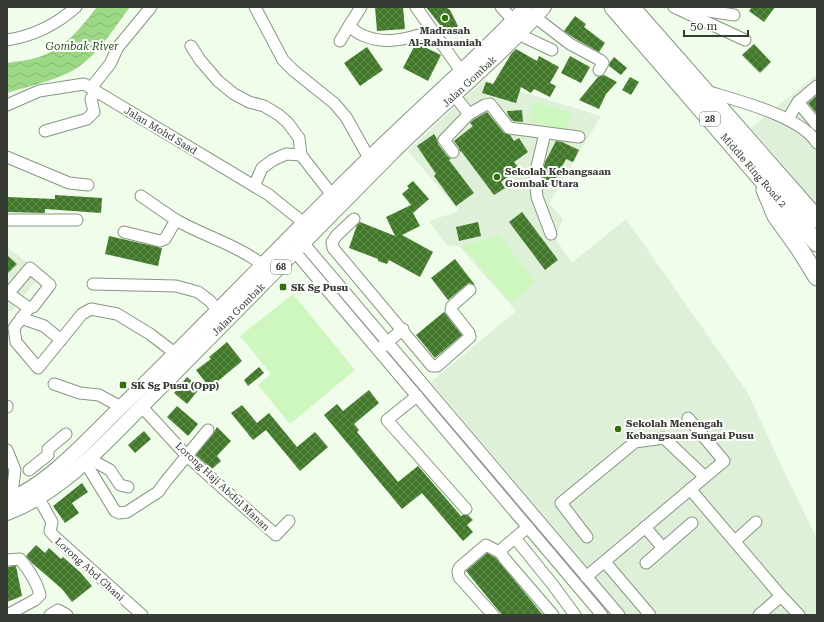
<svg xmlns="http://www.w3.org/2000/svg" width="824" height="622" viewBox="0 0 824 622" font-family="'Roboto Serif',serif">
<style>
.built{fill:#def0d7}
.garden{fill:#cef7bf}
.water{fill:url(#water-waves)}
.building{fill:url(#building-cross-hatch)}
.lines{fill:none;stroke-linecap:round;stroke-linejoin:round}
.minor-casing{stroke:#889584;stroke-width:13}
.major-casing{stroke:#889584;stroke-width:16}
.highway-casing{stroke:#889584;stroke-width:19}
.minor{stroke:#fff;stroke-width:11}
.major{stroke:#fff;stroke-width:14}
.highway{stroke:#fff;stroke-width:17}
.poi-dot{fill:#317108;stroke:#fff;stroke-width:1.5}
.labels{text-anchor:middle;stroke-width:4;stroke-linejoin:round;paint-order:stroke}
.shield{fill:#fff;stroke:#727671;stroke-width:1}
.shield-label{font-size:9px;font-weight:bold;fill:#363c34}
.poi-label{font-size:10px;font-weight:bold;fill:#363c34;stroke:#fff;text-anchor:start}
.street-label{font-size:10px;fill:#363c34;stroke:#fff}
.water-label{font-size:11px;font-style:italic;fill:#2c521c;stroke:#fff}
</style>
<defs>
<pattern id="water-waves" width="16" height="10" patternUnits="userSpaceOnUse"><rect width="16" height="10" fill="#9dd886"/><path d="M0 5q4-4 8 0t8 0" fill="none" stroke="#88ba74"/></pattern>
<pattern id="building-cross-hatch" width="8" height="8" patternUnits="userSpaceOnUse"><rect width="8" height="8" fill="#417829"/><path d="M0 0l8 8M0 8l8-8" fill="none" stroke="#628b4f"/></pattern>
</defs>
<rect width="100%" height="100%" fill="#effdea"/>
<g class="built">
<polygon points="817,74 817,204 751,128"/>
<polygon points="484,80 601,116 549,203 563,219 555,238 572,263 626,219 748,393 781,465 817,539 817,615 626,615 594,576 596,574 590,566 588,568 431,382 516,311 459,246 447,245 429,221 459,211 408,151"/>
<polygon points="7,247 42,273 12,311 7,311"/>
</g>
<g class="garden">
<polygon points="534,101 572,113 567,132 528,120"/>
<polygon points="499,235 535,282 512,303 462,246"/>
<polygon points="293,294 355,370 290,424 258,385 271,374 240,336"/>
</g>
<path class="water" d="M 97,7 L 130,7 C 116,26 100,51 81,65 C 63,79 29,86 7,93 L 7,63 C 19,61 33,60 44,55 C 67,46 82,26 97,7 Z"/>
<g class="building">
<polygon points="375,7 403,7 405,29 377,31"/>
<polygon points="426,7 446,7 450,10 458,26 448,35"/>
<polygon points="752,7 775,7 764,22 749,11"/>
<polygon points="575,16 586,24 584,27 605,43 599,52 574,38 564,31"/>
<polygon points="416,43 441,55 428,81 403,68"/>
<polygon points="754,44 771,62 760,73 742,55"/>
<polygon points="367,47 383,70 360,86 344,63"/>
<polygon points="516,49 537,61 539,56 559,67 550,83 556,86 550,97 534,89 531,93 521,87 516,103 482,93 486,82 493,84 511,54"/>
<polygon points="570,56 590,67 581,83 561,73"/>
<polygon points="614,57 627,68 621,75 609,66 610,62"/>
<polygon points="604,75 617,82 606,94 599,109 579,100 598,77"/>
<polygon points="630,77 639,82 631,95 622,90"/>
<polygon points="817,95 817,114 808,103"/>
<polygon points="522,110 523,122 513,121 508,115 507,111"/>
<polygon points="487,112 504,133 510,135 514,141 519,138 528,152 514,162 519,168 501,182 505,188 494,195 461,151 460,152 459,148 454,141 473,126 470,123 473,120"/>
<polygon points="434,134 437,139 438,144 447,156 451,159 449,160 474,193 456,206 434,176 436,174 417,146"/>
<polygon points="556,141 562,142 579,150 573,162 566,159 552,186 543,181 542,176 545,162"/>
<polygon points="413,181 429,199 413,213 420,226 402,235 433,252 420,277 389,260 387,264 378,261 378,259 349,248 357,225 360,222 395,236 386,217 411,205 402,194 409,188 407,186"/>
<polygon points="55,195 102,198 101,213 45,209 45,213 7,212 7,197 55,199"/>
<polygon points="522,212 558,260 545,270 509,222"/>
<polygon points="478,222 481,236 459,241 456,227"/>
<polygon points="109,236 162,248 158,266 105,254"/>
<polygon points="7,255 17,264 7,274"/>
<polygon points="455,259 475,285 469,283 466,285 448,300 431,278"/>
<polygon points="444,312 462,335 435,358 416,335"/>
<polygon points="227,342 242,361 217,382 221,386 213,392 196,370 211,359 209,357"/>
<polygon points="259,367 264,373 248,386 244,380"/>
<polygon points="187,377 200,388 187,404 174,393"/>
<polygon points="369,390 379,403 354,424 359,430 357,432 398,482 418,466 461,516 463,515 468,515 473,520 467,525 473,532 463,541 422,493 402,509 324,415 337,404 343,411"/>
<polygon points="242,405 257,423 269,413 297,447 315,432 328,447 300,471 266,430 253,440 231,413"/>
<polygon points="177,406 198,424 188,436 167,417"/>
<polygon points="217,427 231,441 217,456 221,461 212,469 196,455 213,434"/>
<polygon points="144,431 151,439 135,453 128,445"/>
<polygon points="82,483 88,492 72,503 79,513 65,523 53,506"/>
<polygon points="36,545 45,553 49,548 61,559 63,557 80,572 92,586 72,602 62,589 32,563 26,556"/>
<polygon points="487,553 496,558 543,615 502,615 466,571"/>
<polygon points="16,566 22,596 7,602 7,567"/>
</g>
<g class="lines">
<defs>
<g id="minor">
<polyline points="255,7 283,60 294,71 334,103 346,117 369,158"/>
<path d="M 361,7 L 349,26 C 353,29 357,33 362,35 C 385,46 410,38 433,31"/>
<polyline points="416,7 461,71"/>
<polyline points="501,7 514,21"/>
<polyline points="674,7 745,40"/>
<polyline points="683,7 734,15"/>
<polyline points="535,17 570,44 600,60 603,63 599,70"/>
<polyline points="518,34 552,50"/>
<path d="M 7,40 C 33,36 57,24 76,7"/>
<polyline points="340,41 349,26"/>
<polyline points="191,46 200,60 218,81 234,94 249,102 264,106 279,115 288,123 299,138 301,155 332,195"/>
<polyline points="91,88 110,64 118,47 151,7"/>
<path d="M 706,91 C 735,100 801,116 817,143"/>
<polyline points="798,102 817,125"/>
<polyline points="7,105 39,91 84,84 269,195 304,223"/>
<polyline points="469,114 485,105 490,104 509,128 579,137"/>
<polyline points="788,119 798,102 817,86"/>
<polyline points="45,131 87,119 94,112 91,99 96,91"/>
<polyline points="545,133 535,175 537,197 551,234"/>
<polyline points="453,152 444,140 469,114 454,95"/>
<polyline points="7,157 69,183 88,185"/>
<polyline points="254,186 262,168 273,160 286,154 301,155"/>
<polyline points="141,196 176,220"/>
<polyline points="354,219 337,235 332,242 333,248 432,366 437,366 470,337 469,333 451,310 452,306 470,290"/>
<polyline points="7,220 77,220"/>
<path d="M 124,232 L 160,241 L 165,239 L 176,220 C 204,236 237,245 263,265"/>
<polyline points="304,244 619,615"/>
<polyline points="295,252 602,615"/>
<polyline points="93,284 176,286 198,292 210,301 218,311"/>
<polyline points="7,295 30,268 50,285 33,307 29,308 9,294"/>
<polyline points="29,308 14,328 16,342 38,368 82,314 91,309 117,314 150,334 176,354"/>
<polyline points="21,318 44,326 61,340"/>
<polyline points="382,347 403,329"/>
<polyline points="54,384 80,393 99,395 121,407"/>
<polyline points="417,396 387,420 466,509"/>
<polyline points="141,406 187,456 227,492 276,535 289,521"/>
<polyline points="7,407 7,406"/>
<polyline points="7,450 15,470 12,493"/>
<polyline points="88,458 110,470 120,485 128,487"/>
<polyline points="85,462 115,511 119,513 127,512 158,492 166,481 208,430"/>
<polyline points="29,470 48,455 48,449 66,434"/>
<polyline points="690,489 781,596"/>
<polyline points="38,497 52,522 50,531 54,536 142,615"/>
<polyline points="528,527 503,548 501,553 504,558 553,615"/>
<polyline points="645,527 663,548"/>
<polyline points="587,537 561,503 635,442 664,438 705,477"/>
<polyline points="515,538 553,585 575,615"/>
<polyline points="736,540 756,522"/>
<path d="M 7,560 L 20,559 C 28,569 37,582 40,595 L 35,600 L 7,615"/>
<polyline points="605,562 650,615"/>
<polyline points="646,563 692,523"/>
<polyline points="586,577 724,461 688,418"/>
<polyline points="50,615 58,610 67,615"/>
<polyline points="493,615 459,577 458,571 460,567 486,545 501,553"/>
<polyline points="759,615 781,596 799,615"/>
</g>
<g id="major">
<path d="M 7,500 C 47,486 90,437 121,407 C 199,331 274,252 352,175 C 391,136 432,99 472,61 C 490,43 509,26 526,7"/>
<path d="M 7,513 C 66,491 112,435 156,392 C 235,313 312,233 391,154 C 441,104 497,60 544,7"/>
</g>
<g id="highway">
<polyline points="613,7 817,243"/>
<polyline points="631,7 817,219"/>
<polyline points="765,190 776,216 799,248 817,277"/>
</g>
</defs>
<use href="#minor" class="minor-casing"/>
<use href="#major" class="major-casing"/>
<use href="#highway" class="highway-casing"/>
<use href="#minor" class="minor"/>
<use href="#major" class="major"/>
<use href="#highway" class="highway"/>
</g>
<g class="poi-dot">
<circle cx="445" cy="18" r="4"/>
<circle cx="497" cy="177" r="4"/>
<rect x="279" y="283" width="8" height="8" rx="2"/>
<rect x="119" y="381" width="8" height="8" rx="2"/>
<circle cx="618" cy="429" r="4"/>
</g>
<g class="labels">
<g class="shield">
<rect x="700" y="112" width="20" height="14" rx="3"/>
<rect x="271" y="260" width="20" height="14" rx="3"/>
</g>
<g class="shield-label">
<text x="710" y="122">28</text>
<text x="281" y="270">68</text>
</g>
<g class="poi-label">
<text x="445" y="34" text-anchor="middle">Madrasah<tspan x="445" dy="12">Al-Rahmaniah</tspan></text>
<text x="505" y="175">Sekolah Kebangsaan<tspan x="505" dy="12">Gombak Utara</tspan></text>
<text x="291" y="291">SK Sg Pusu</text>
<text x="131" y="389">SK Sg Pusu (Opp)</text>
<text x="626" y="427">Sekolah Menengah<tspan x="626" dy="12">Kebangsaan Sungai Pusu</tspan></text>
</g>
<g class="street-label">
<text transform="translate(469 81) rotate(-43)" y="4">Jalan Gombak</text>
<text transform="translate(161 130) rotate(31)" y="4">Jalan Mohd Saad</text>
<text transform="translate(754 170) rotate(49)" y="4">Middle Ring Road 2</text>
<text transform="translate(238 309) rotate(-45)" y="4">Jalan Gombak</text>
<text transform="translate(223 486) rotate(43)" y="4">Lorong Haji Abdul Manan</text>
<text transform="translate(90 569) rotate(42)" y="4">Lorong Abd Ghani</text>
</g>
<g class="water-label">
<text x="82" y="50">Gombak River</text>
</g>
</g>
<rect width="824" height="622" fill="none" stroke="#363c34" stroke-width="16"/>
<path d="M684 30v6h64v-6" fill="none" stroke="#363c34" stroke-width="2"/>
<text x="690" y="30" font-size="12" fill="#363c34" stroke="#ffffff" stroke-width="3" paint-order="stroke">50 m</text>
</svg>
